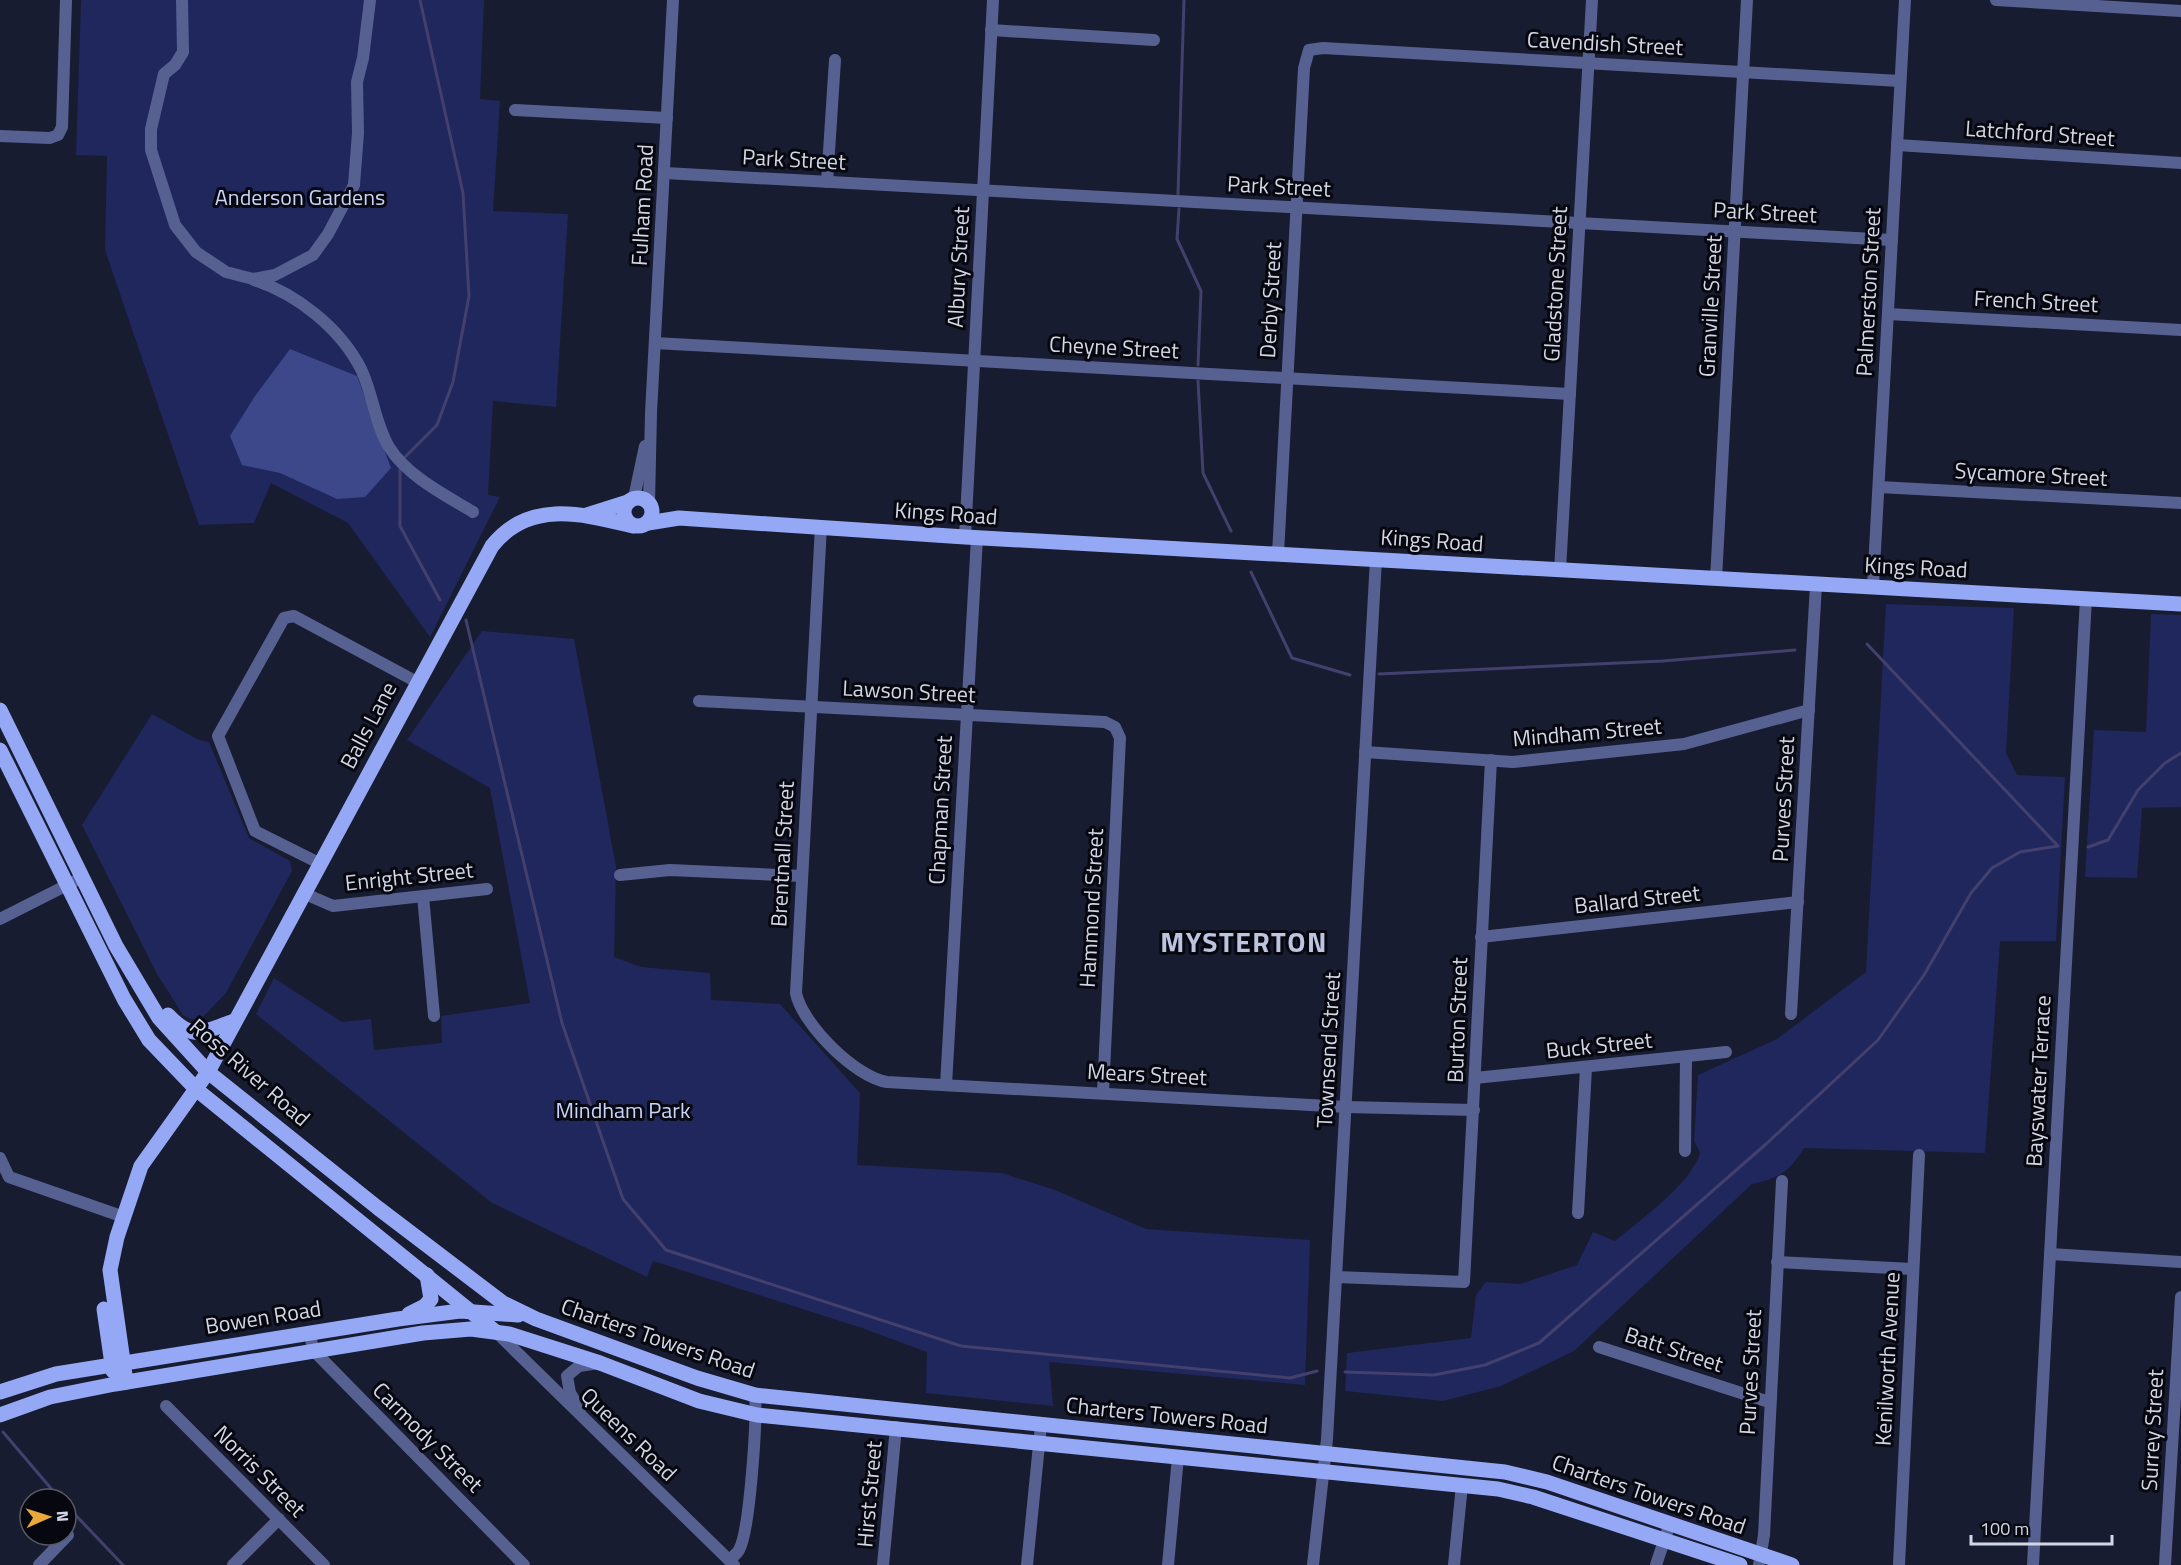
<svg xmlns="http://www.w3.org/2000/svg" width="2181" height="1565" viewBox="0 0 2181 1565" font-family="'Titillium Web',sans-serif">
<style>
.green{fill:#1f275d}
.forest{fill:#3c488a}
.lines{fill:none;stroke-linecap:round;stroke-linejoin:round}
.stream{stroke:#44406e;stroke-width:3}
.minor{stroke:#566191;stroke-width:12}
.major{stroke:#95a8f6;stroke-width:15}
.labels{text-anchor:middle;stroke-width:6;stroke-linejoin:round;paint-order:stroke}
.street-label{font-size:22px;fill:#d3d7e5;stroke:#06070f}
.park-label{font-size:22px;fill:#c9d4fc;stroke:#06070f}
.district-label{font-size:28px;font-weight:bold;letter-spacing:1.5px;fill:#bdc4df;stroke:#06070f}
</style>
<rect width="100%" height="100%" fill="#181c30"/>
<g class="green">
<polygon points="81,0 484,0 480,99 500,101 493,211 568,214 556,407 493,401 488,495 500,497 430,637 348,523 271,483 254,523 199,525 105,250 107,156 76,155"/>
<path d="M 1886,604 L 2014,608 L 2006,753 L 2017,775 L 2065,777 L 2056,941 L 2000,941 L 1985,1153 L 1804,1148 C 1790,1171 1779,1179 1752,1184 L 1574,1351 L 1501,1386 L 1443,1401 L 1345,1391 L 1347,1353 L 1471,1338 L 1476,1295 L 1486,1282 L 1520,1284 L 1577,1265 L 1593,1232 L 1615,1241 C 1640,1220 1691,1184 1700,1153 L 1694,1140 L 1698,1075 L 1777,1039 L 1866,972 Z"/>
<polygon points="2151,614 2181,615 2181,807 2142,808 2137,878 2085,877 2094,730 2146,732"/>
<polygon points="482,631 574,639 616,867 614,957 641,967 710,973 711,1000 780,1004 860,1093 857,1165 1002,1173 1055,1190 1146,1229 1310,1240 1305,1385 1049,1362 1053,1406 926,1393 927,1352 862,1328 653,1261 647,1277 492,1203 256,1014 274,978 342,1022 371,1019 374,1050 442,1043 441,1016 530,1003 490,788 407,740"/>
<polygon points="152,714 199,740 209,742 249,838 290,861 292,871 226,993 200,1020 190,1019 183,1015 157,974 82,825"/>
</g>
<polygon class="forest" points="290,349 357,376 391,468 365,497 337,499 280,473 242,465 230,436 255,396"/>
<g class="lines">
<g class="stream">
<polyline points="1178,194 1184,0"/>
<polyline points="1179,209 1177,239 1201,291 1198,365"/>
<polyline points="1198,381 1203,473 1231,531"/>
<polyline points="404,458 437,425 453,382 469,296 463,193 420,0"/>
<polyline points="400,469 400,526 440,600"/>
<polyline points="1251,572 1292,658 1350,675"/>
<polyline points="466,620 562,1023 623,1199 666,1250 961,1346 1290,1378 1317,1371"/>
<polyline points="1867,644 2057,845"/>
<polyline points="1379,674 1663,661 1795,650"/>
<polyline points="2088,847 2108,840 2138,790 2165,763 2181,753"/>
<polyline points="1345,1372 1434,1375 1485,1365 1539,1343 1766,1144 1878,1040 1924,975 1971,893 1992,868 2020,852 2058,846"/>
<polyline points="3,1432 60,1499"/>
<polyline points="66,1505 123,1565"/>
</g>
<g class="minor">
<polyline points="182,0 183,52 175,65 164,74 151,129 151,150 175,225 196,252 226,272 253,279 275,275 313,255 328,234 354,185 358,133 357,82 363,58 370,0"/>
<polyline points="1996,0 2181,11"/>
<polyline points="991,30 1154,40"/>
<polyline points="515,110 667,118"/>
<polyline points="0,136 50,138 58,135 62,127 66,0"/>
<polyline points="1897,145 2181,163"/>
<polyline points="665,173 1892,240"/>
<polyline points="827,182 835,60"/>
<path d="M 254,280 C 297,294 340,328 361,369 C 373,394 375,424 389,447 C 407,476 445,495 473,512"/>
<polyline points="1888,314 2181,330"/>
<polyline points="655,343 1570,394"/>
<polyline points="1879,487 2181,503"/>
<polyline points="634,498 645,446"/>
<polyline points="649,503 651,413 673,0"/>
<path d="M 821,526 L 796,993 C 802,1024 855,1077 887,1082 L 1346,1107 L 1474,1110"/>
<polyline points="965,537 993,0"/>
<polyline points="1278,554 1304,68 1309,50 1323,48 1900,81"/>
<polyline points="1560,571 1592,0"/>
<polyline points="1716,579 1747,0"/>
<polyline points="1873,586 1905,0"/>
<polyline points="699,701 1105,722 1115,727 1120,738 1103,1092"/>
<polyline points="1365,752 1513,762 1684,744 1809,710"/>
<polyline points="319,863 255,831 218,736 284,618 294,616 417,682"/>
<polyline points="620,875 670,870 802,876"/>
<polyline points="303,893 333,906 487,889"/>
<polyline points="423,896 434,1016"/>
<polyline points="0,919 83,877"/>
<polyline points="1481,937 1798,902"/>
<polyline points="1791,1014 1816,585"/>
<polyline points="1475,1078 1726,1052"/>
<polyline points="946,1085 977,538"/>
<polyline points="1685,1151 1686,1058"/>
<polyline points="0,1158 9,1177 124,1217"/>
<polyline points="1578,1213 1586,1068"/>
<polyline points="2050,1254 2181,1262"/>
<polyline points="1777,1262 1912,1269"/>
<polyline points="1337,1277 1464,1282 1491,760"/>
<polyline points="496,1332 734,1565"/>
<polyline points="310,1333 313,1350 524,1565"/>
<polyline points="1599,1347 1769,1402"/>
<polyline points="166,1406 324,1565"/>
<polyline points="580,1409 570,1393 567,1376 579,1366 599,1363"/>
<path d="M 729,1560 C 732,1557 737,1554 739,1550 C 750,1531 757,1419 755,1395"/>
<polyline points="39,1565 68,1535"/>
<polyline points="233,1565 279,1519"/>
<polyline points="883,1565 896,1427"/>
<polyline points="1027,1565 1041,1425"/>
<polyline points="1168,1565 1178,1457"/>
<polyline points="1313,1565 1327,1439 1376,559"/>
<polyline points="1454,1565 1462,1485"/>
<polyline points="1656,1565 1670,1523"/>
<polyline points="1759,1565 1764,1535 1782,1181"/>
<polyline points="1899,1565 1919,1155"/>
<polyline points="2033,1565 2086,598"/>
<polyline points="2165,1565 2181,1297"/>
</g>
<g class="major">
<circle cx="638" cy="512" r="14"/>
<polyline points="587,515 628,502"/>
<polyline points="648,523 679,518 965,537 2181,604"/>
<polyline points="0,710 116,946 159,1018 208,1072 378,1208 503,1303 536,1319 697,1378 755,1395 1505,1472 1547,1482 1792,1565"/>
<polyline points="0,750 124,999 149,1040 197,1090 496,1332"/>
<path d="M 168,1015 C 194,1043 203,1031 235,1021"/>
<polyline points="104,1309 113,1371"/>
<polyline points="409,1314 425,1306 431,1299 427,1275"/>
<path d="M 126,1382 L 110,1270 L 117,1237 L 141,1166 L 208,1072 L 492,546 C 529,499 583,514 633,526"/>
<polyline points="0,1392 56,1374 398,1319 460,1311 518,1315"/>
<polyline points="0,1415 50,1397 115,1384 423,1333 471,1329 509,1334 600,1363 699,1401 757,1415 1498,1489 1533,1497 1740,1565"/>
</g>
</g>
<g class="labels">
<g class="street-label">
<text transform="translate(1605 43) rotate(3)" y="8">Cavendish Street</text>
<text transform="translate(2040 133) rotate(4)" y="8">Latchford Street</text>
<text transform="translate(794 159) rotate(3)" y="8">Park Street</text>
<text transform="translate(1279 186) rotate(3)" y="8">Park Street</text>
<text transform="translate(642 205) rotate(-87)" y="8">Fulham Road</text>
<text transform="translate(1765 212) rotate(3)" y="8">Park Street</text>
<text transform="translate(958 267) rotate(-87)" y="8">Albury Street</text>
<text transform="translate(1555 284) rotate(-87)" y="8">Gladstone Street</text>
<text transform="translate(1868 292) rotate(-87)" y="8">Palmerston Street</text>
<text transform="translate(1270 300) rotate(-87)" y="8">Derby Street</text>
<text transform="translate(2036 301) rotate(3)" y="8">French Street</text>
<text transform="translate(1710 306) rotate(-87)" y="8">Granville Street</text>
<text transform="translate(1114 347) rotate(3)" y="8">Cheyne Street</text>
<text transform="translate(2031 474) rotate(3)" y="8">Sycamore Street</text>
<text transform="translate(946 513) rotate(4)" y="8">Kings Road</text>
<text transform="translate(1432 540) rotate(4)" y="8">Kings Road</text>
<text transform="translate(1916 567) rotate(3)" y="8">Kings Road</text>
<text transform="translate(909 691) rotate(3)" y="8">Lawson Street</text>
<text transform="translate(368 725) rotate(-62)" y="8">Balls Lane</text>
<text transform="translate(1587 732) rotate(-5)" y="8">Mindham Street</text>
<text transform="translate(1783 799) rotate(-87)" y="8">Purves Street</text>
<text transform="translate(940 810) rotate(-87)" y="8">Chapman Street</text>
<text transform="translate(782 854) rotate(-87)" y="8">Brentnall Street</text>
<text transform="translate(409 876) rotate(-6)" y="8">Enright Street</text>
<text transform="translate(1637 899) rotate(-6)" y="8">Ballard Street</text>
<text transform="translate(1091 908) rotate(-87)" y="8">Hammond Street</text>
<text transform="translate(1457 1020) rotate(-88)" y="8">Burton Street</text>
<text transform="translate(1599 1045) rotate(-6)" y="8">Buck Street</text>
<text transform="translate(1328 1050) rotate(-87)" y="8">Townsend Street</text>
<text transform="translate(250 1072) rotate(41)" y="8">Ross River Road</text>
<text transform="translate(1147 1074) rotate(3)" y="8">Mears Street</text>
<text transform="translate(2038 1081) rotate(-87)" y="8">Bayswater Terrace</text>
<text transform="translate(263 1317) rotate(-9)" y="8">Bowen Road</text>
<text transform="translate(658 1338) rotate(19)" y="8">Charters Towers Road</text>
<text transform="translate(1674 1349) rotate(18)" y="8">Batt Street</text>
<text transform="translate(1887 1359) rotate(-87)" y="8">Kenilworth Avenue</text>
<text transform="translate(1750 1372) rotate(-87)" y="8">Purves Street</text>
<text transform="translate(1167 1415) rotate(6)" y="8">Charters Towers Road</text>
<text transform="translate(2152 1430) rotate(-87)" y="8">Surrey Street</text>
<text transform="translate(629 1434) rotate(44)" y="8">Queens Road</text>
<text transform="translate(428 1437) rotate(45)" y="8">Carmody Street</text>
<text transform="translate(260 1471) rotate(45)" y="8">Norris Street</text>
<text transform="translate(869 1494) rotate(-85)" y="8">Hirst Street</text>
<text transform="translate(1649 1494) rotate(19)" y="8">Charters Towers Road</text>
</g>
<g class="park-label">
<text x="300" y="205">Anderson Gardens</text>
<text x="623" y="1118">Mindham Park</text>
</g>
<g class="district-label">
<text x="1244" y="952">MYSTERTON</text>
</g>
</g>
<g transform="translate(48 1517) rotate(87)"><circle r="28" fill="#06070f" stroke="#585a65" stroke-width="1.5"/>
<path d="M0-4.5L10 22L0 15L-10 22Z" fill="#eca93a"/>
<text y="-9" font-size="16" font-weight="bold" text-anchor="middle" fill="#d3d7e5">N</text>
</g>
<path d="M1971 1535v9h141v-9" fill="none" stroke="#d3d7e5" stroke-width="3"/>
<text x="1980" y="1535" font-size="18" fill="#d3d7e5" stroke="#06070f" stroke-width="4.5" paint-order="stroke">100 m</text>
</svg>
